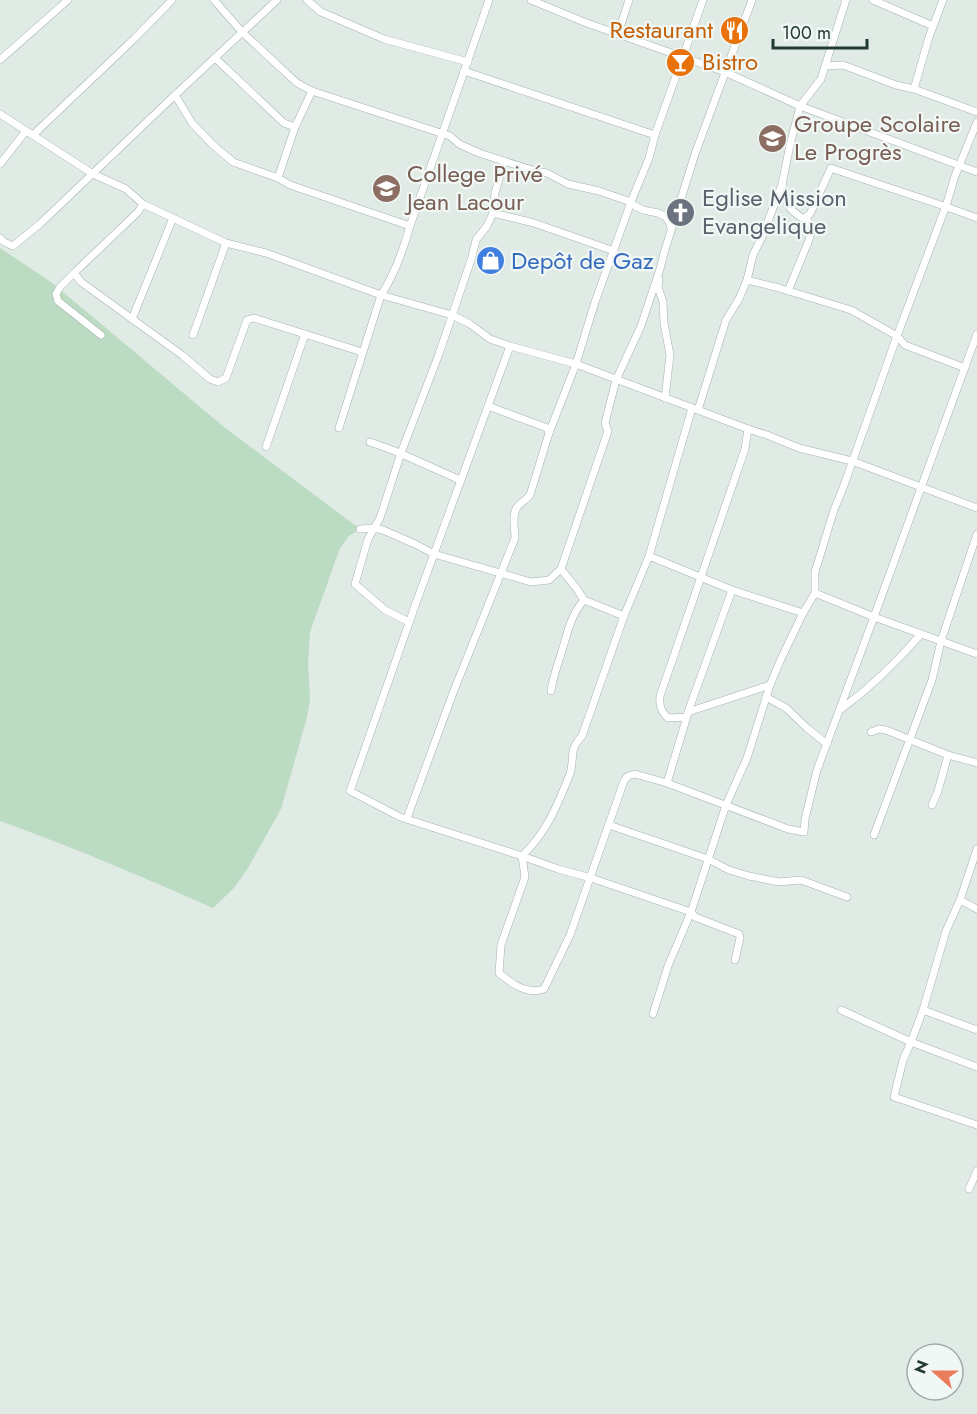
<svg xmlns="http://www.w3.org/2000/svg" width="977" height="1414" viewBox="0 0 977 1414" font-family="Jost,sans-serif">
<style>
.green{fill:#bbdbc2}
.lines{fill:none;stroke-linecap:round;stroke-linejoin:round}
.street-casing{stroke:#a4b2ad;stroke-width:8}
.street{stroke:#fff;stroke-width:7}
.labels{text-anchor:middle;stroke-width:4.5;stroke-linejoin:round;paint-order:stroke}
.food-label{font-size:24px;fill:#c56008;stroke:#f1f7f4;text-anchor:end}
.education-label{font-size:24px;fill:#785e54;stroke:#f1f7f4;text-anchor:start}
.worship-label{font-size:24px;fill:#5b616d;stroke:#f1f7f4;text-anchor:start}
.shop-label{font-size:24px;fill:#366cbe;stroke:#f1f7f4;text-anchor:start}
</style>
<rect width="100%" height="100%" fill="#e1ebe6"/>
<path class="green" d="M 0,248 L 51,282 L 224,427 L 360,529 L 349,536 L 340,548 L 310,632 L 308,663 L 310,700 L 306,721 L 281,809 L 248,868 L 234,888 L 213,908 C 143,877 73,847 0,821 Z"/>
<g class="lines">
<defs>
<g id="street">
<polyline points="214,0 242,32 297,83 312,91 450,136 459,144 479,153 535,171 547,173 568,184 599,191 631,202 635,206 643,210 658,213 666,217 670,224 671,228"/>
<polyline points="307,0 321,12 384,39 468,62"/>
<polyline points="531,0 584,22 725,72 800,106 977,172"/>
<polyline points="873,0 933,26"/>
<polyline points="618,34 629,0"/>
<polyline points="215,58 284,123 295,127"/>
<polyline points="0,60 68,0"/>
<polyline points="826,66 843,65 896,85 914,89 977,112"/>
<polyline points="464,71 655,135"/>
<polyline points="914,89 929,37 943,0"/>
<polyline points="175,95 192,123 213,145 233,162 278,178 290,185 410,226"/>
<polyline points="0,114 93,174 126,189 143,204 226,243 266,253 381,295 452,315 470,324 490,339 510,346 576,364 748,429 767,435 799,448 852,461 977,508"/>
<polyline points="33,135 135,38 172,0"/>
<polyline points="0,164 26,131"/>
<polyline points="278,178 295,127 312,91"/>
<path d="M 782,184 C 788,210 788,209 810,223 L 811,232 L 809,240 L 788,291"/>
<polyline points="493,213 534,223 614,251"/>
<path d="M 804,219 L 810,214 L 831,168 C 879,185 929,200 977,218"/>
<polyline points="0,238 4,242 13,246 41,223 175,95 277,0"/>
<polyline points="74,273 81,282 182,355 210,379 218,382 226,378 247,320 254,318 362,352"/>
<polyline points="659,279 658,287 663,302 664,323 670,355 665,398"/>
<polyline points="747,280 779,288 851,310 897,336 905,345 965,368"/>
<polyline points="132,319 173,218"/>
<polyline points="101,335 58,301 56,294 60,287 74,273 138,212 143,204"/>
<polyline points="193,335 226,243"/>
<polyline points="510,346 416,603 350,791 400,817 522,856 558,869 591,878 691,912 695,917 739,934 740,938 735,960"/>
<polyline points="488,406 542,426 547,428 549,433"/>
<path d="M 692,408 L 649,556 L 624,616 L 582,736 C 568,751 575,757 570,774 C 557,806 547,832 522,856 L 525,877 L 501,945 L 499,973 C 512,984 527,995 544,989 L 570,935 L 624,781 L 628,776 L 635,774 L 667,783 L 788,829 L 804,832 L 805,819 L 817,770 L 874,617 L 977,334"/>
<polyline points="698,410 726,320 739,299 747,280 753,255 762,237 782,184 790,145 800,106 821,79 846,0"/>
<path d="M 339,428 L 381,295 C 395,274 403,251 410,226 L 489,0"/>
<polyline points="370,442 395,451 460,480"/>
<polyline points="266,447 305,334"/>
<polyline points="360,529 374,528 383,530 415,544 434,554 531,582 549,580 561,569 577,589 584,600 624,616"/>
<polyline points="649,556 732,590 803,613 815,593 815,572 834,510 843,488 897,336 946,206 955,176 977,122"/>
<polyline points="561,569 608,431 605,423 616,380 641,326 660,269 664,253 695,154 752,0"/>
<polyline points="732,590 688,712 770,685"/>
<polyline points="815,593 874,617 977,654"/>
<polyline points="409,622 385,610 355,584 368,539 380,518 401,453 439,354 472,257 476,240 487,226 493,213 495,193 504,161"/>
<path d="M 551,691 C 553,677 557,667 561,654 C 567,635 570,616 584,600"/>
<polyline points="766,697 786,708 807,728 827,744"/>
<path d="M 840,710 C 870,688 897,662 921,634"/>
<path d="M 686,717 L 668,718 C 661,711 659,706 660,696 L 745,449 L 748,429"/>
<polyline points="871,732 879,729 886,730 948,755 977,763"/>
<polyline points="667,783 688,713"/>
<polyline points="932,805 938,791 948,755"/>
<path d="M 407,818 L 453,693 L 515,538 C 515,529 511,513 518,506 C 522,502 526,500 530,495 L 549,433 L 576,364 L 595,302 L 631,202 L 649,158 L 655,135 L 703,0"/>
<polyline points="609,825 708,859 729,870 749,876 779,882 801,880 847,897"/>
<polyline points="874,835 932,680 941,641 977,534"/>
<polyline points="977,849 960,900 946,931 923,1010 911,1042 903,1060 894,1097 977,1125"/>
<polyline points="960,900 977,909"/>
<polyline points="841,1010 911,1042 977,1067"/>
<polyline points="923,1010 977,1030"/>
<polyline points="653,1014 668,966 691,912 726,805 747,758 770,685 781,659 803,613"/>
<polyline points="969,1189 977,1171"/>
</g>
</defs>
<use href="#street" class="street-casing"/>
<use href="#street" class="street"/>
</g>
<defs>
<symbol id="restaurant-disc" viewBox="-11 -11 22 22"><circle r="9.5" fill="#e8710a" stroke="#f1f7f4"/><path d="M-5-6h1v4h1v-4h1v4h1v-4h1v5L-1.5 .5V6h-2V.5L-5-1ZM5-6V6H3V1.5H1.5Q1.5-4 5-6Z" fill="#fff"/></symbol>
<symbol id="bar-disc" viewBox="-11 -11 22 22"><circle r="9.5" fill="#e8710a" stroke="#f1f7f4"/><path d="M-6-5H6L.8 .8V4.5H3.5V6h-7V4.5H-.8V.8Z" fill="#fff"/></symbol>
<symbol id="school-disc" viewBox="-11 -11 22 22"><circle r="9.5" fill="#8d6e63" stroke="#f1f7f4"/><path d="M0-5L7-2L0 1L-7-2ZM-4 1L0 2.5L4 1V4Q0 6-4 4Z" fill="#fff"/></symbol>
<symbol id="church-disc" viewBox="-11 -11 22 22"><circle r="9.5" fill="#6b7280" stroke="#f1f7f4"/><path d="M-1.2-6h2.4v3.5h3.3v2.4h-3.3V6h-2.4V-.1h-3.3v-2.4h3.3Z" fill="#fff"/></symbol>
<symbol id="shop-disc" viewBox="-11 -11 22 22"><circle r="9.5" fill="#3f7fe0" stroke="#f1f7f4"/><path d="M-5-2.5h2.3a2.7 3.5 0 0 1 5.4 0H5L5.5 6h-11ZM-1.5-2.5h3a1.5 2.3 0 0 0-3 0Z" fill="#fff"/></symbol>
</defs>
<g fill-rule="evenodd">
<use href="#restaurant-disc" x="718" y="14" width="33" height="33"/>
<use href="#bar-disc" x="664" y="46" width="33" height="33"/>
<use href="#school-disc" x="756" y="122" width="33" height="33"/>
<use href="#school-disc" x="370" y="172" width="33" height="33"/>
<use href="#church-disc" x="664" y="196" width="33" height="33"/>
<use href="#shop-disc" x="474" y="244" width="33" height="33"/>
</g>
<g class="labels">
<g class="food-label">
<text x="713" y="38">Restaurant</text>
<text x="702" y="70" text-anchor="start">Bistro</text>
</g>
<g class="education-label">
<text x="794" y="132">Groupe Scolaire<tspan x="794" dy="28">Le Progrès</tspan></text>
<text x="407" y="182">College Privé<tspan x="407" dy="28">Jean Lacour</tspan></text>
</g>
<g class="worship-label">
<text x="702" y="206">Eglise Mission<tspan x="702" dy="28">Evangelique</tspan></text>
</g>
<g class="shop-label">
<text x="511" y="269">Depôt de Gaz</text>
</g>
</g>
<g transform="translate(935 1372) rotate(291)"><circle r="28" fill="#f1f7f4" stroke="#9eaba7" stroke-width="1.5"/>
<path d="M0-4.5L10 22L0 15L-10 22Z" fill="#eb7c5e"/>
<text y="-9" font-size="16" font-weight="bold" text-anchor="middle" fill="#223a33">N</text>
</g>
<path d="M773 39v9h94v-9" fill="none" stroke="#223a33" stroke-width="3"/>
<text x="782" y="39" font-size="18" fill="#223a33" stroke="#f1f7f4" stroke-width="4.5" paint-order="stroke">100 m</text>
</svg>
